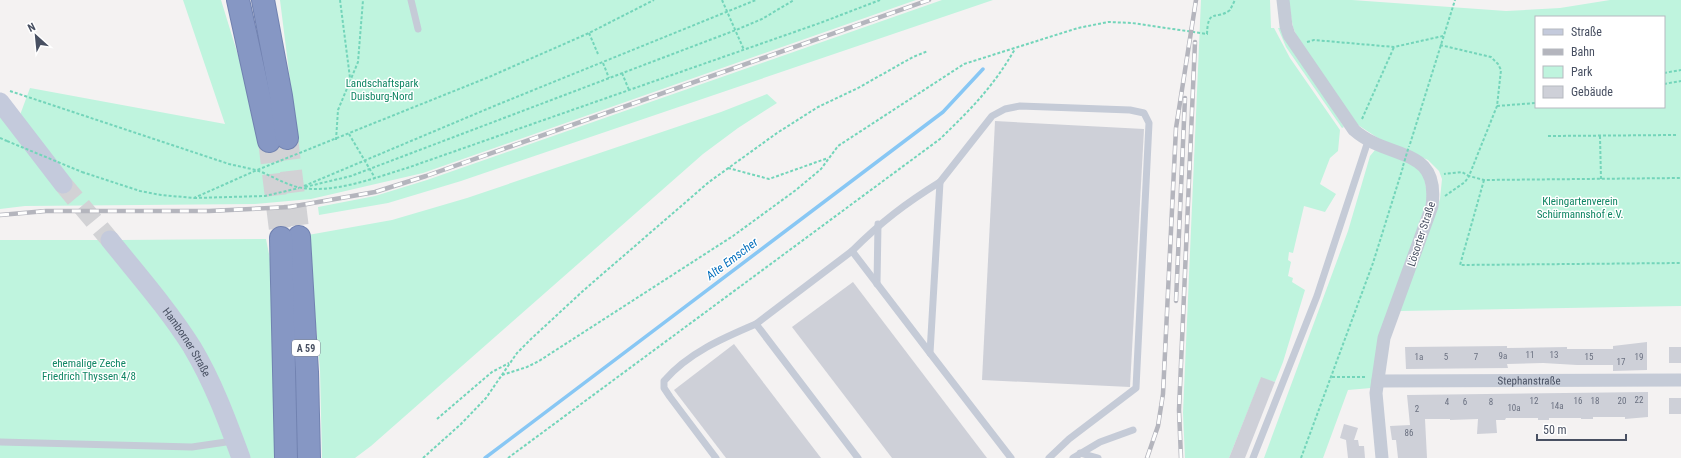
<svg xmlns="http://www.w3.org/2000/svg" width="1681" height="458" viewBox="0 0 1681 458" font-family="'Roboto Condensed',sans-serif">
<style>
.green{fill:#bff4de;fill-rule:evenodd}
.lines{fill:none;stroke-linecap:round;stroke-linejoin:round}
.stream{stroke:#88c7f4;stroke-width:3.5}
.building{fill:#ced0d8}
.secondary-tunnel{stroke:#d2d2d5;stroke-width:19;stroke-dasharray:19 10;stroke-linecap:butt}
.highway-tunnel{stroke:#d2d2d5;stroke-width:22;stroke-dasharray:22 11;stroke-linecap:butt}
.highway-casing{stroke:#7182b0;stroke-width:24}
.path{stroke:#73d5ba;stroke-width:2;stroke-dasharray:3 2;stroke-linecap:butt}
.lane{stroke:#c5cbd7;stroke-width:7}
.street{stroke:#c5cbd7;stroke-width:13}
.secondary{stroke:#c4cadc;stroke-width:19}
.highway{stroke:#8697c4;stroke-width:22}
.rail-casing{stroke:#b4b5bd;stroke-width:4.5}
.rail{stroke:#fff;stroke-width:3;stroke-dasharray:9;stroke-linecap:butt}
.path-bridge{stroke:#73d5ba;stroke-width:2;stroke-dasharray:3 2;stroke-linecap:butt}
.labels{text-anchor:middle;stroke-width:3;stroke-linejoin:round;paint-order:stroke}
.number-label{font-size:9px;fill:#6a7080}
.shield{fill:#fff;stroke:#7f8491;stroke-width:1}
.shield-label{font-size:10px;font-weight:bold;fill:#485062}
.park-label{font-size:11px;fill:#108664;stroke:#fff}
.street-label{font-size:11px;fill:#485062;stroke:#fff}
.water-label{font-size:12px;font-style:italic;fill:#006dbc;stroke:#fff}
</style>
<rect width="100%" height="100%" fill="#f4f2f2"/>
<g class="green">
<polygon points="183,0 221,0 245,78 297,136 280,0 916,0 423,173 311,199 255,204 25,206 0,209 0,111 20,115 30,88 225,124"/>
<polygon points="942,0 993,0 461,181 388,203 319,215 318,207 375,196 427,180"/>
<polygon points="1201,0 1270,0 1271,28 1274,28 1290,58 1340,130 1338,151 1330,158 1320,184 1336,194 1325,212 1304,206 1293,253 1289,252 1288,260 1291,262 1288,276 1293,278 1292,282 1305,290 1283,362 1275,382 1261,378 1229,458 1185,458 1183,413"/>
<path d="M 1288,0 L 1352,0 L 1506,11 L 1560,8 L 1610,0 L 1681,0 L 1681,306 L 1400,311 L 1440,199 L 1442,179 L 1439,171 L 1428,160 L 1381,140 L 1358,125 L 1299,42 L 1293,27 ZM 1536,17 L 1664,17 L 1664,107 L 1536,107 Z"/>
<polygon points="1278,28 1281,28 1344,127 1342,128 1286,47"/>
<polygon points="767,94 777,103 738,128 703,154 371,446 355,458 322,458 320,370 308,235 392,220 467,198 721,112"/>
<polygon points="1375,150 1411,163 1424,175 1428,200 1371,388 1348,390 1323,458 1264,458 1348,231 1370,156"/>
<polygon points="266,239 273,274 275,458 248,458 119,240"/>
<polygon points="0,240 101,240 182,342 206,386 234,458 0,458"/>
</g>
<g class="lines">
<polyline class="stream" points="485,458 943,112 983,69"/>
</g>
<g class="building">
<polygon points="995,121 1144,129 1130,387 982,380"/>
<polygon points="853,282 987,458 892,458 792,327"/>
<polygon points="1647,342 1647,370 1613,371 1613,365 1577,365 1543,363 1507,364 1508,368 1406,369 1405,347 1507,346 1507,348 1567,347 1567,349 1613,349 1613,346"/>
<polygon points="734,344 821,458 726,458 674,390"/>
<rect x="1669" y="347" width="12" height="16"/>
<polygon points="1261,377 1275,382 1245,458 1229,458"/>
<polygon points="1648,392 1648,417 1625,419 1625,417 1593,417 1593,419 1581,419 1581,418 1549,418 1549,420 1538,420 1538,418 1506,418 1505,420 1496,420 1497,433 1477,434 1478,419 1450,420 1450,419 1425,419 1427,458 1398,458 1396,440 1392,440 1390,426 1410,425 1407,395"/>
<rect x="1669" y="398" width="12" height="16"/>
<polygon points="1344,424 1358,428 1354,440 1358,440 1359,446 1364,446 1365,458 1348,458 1346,440 1340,438"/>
</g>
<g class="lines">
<polyline class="secondary-tunnel" points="63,184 110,240"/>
<g class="highway-tunnel">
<polyline points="287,138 299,237"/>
<polyline points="269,141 281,238"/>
</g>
<defs>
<g id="highway">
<polyline points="238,0 269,141"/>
<polyline points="263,0 281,96 287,138"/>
<polyline points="299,237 307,372 309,458"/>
<polyline points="281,238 286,458"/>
</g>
</defs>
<use href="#highway" class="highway-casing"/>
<g class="path">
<polyline points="340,0 350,78"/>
<polyline points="722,0 744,50"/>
<polyline points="589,33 598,54"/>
<polyline points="1307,42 1314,40 1394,47 1443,36"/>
<polyline points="1440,45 1491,57 1498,64 1501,70 1497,106 1469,176 1462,172 1444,174"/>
<polyline points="603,63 609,78"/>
<polyline points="622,73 629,90"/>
<polyline points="1664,73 1681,70"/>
<polyline points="1664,84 1681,81"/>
<path d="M 10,91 L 229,164 C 238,166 247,168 256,170 C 271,175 285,185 302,188 C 336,193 374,178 407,168 L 820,23 L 880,0"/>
<polyline points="1497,106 1536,103"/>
<polyline points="1362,119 1394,47"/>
<polyline points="349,134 375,178"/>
<polyline points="1548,136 1677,135"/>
<polyline points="1600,136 1601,179"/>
<polyline points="0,138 7,141"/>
<polyline points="336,140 338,110 358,62 363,0"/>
<polyline points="1410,144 1455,0"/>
<polyline points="728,168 769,179 828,158"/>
<polyline points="82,172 140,191 161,195 194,198 257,170 489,77 589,33 654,0"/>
<polyline points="1484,180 1460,265 1681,263"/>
<polyline points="304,186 499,104 756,0"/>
<polyline points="305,187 351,176 736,30 762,19 794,0"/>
<polyline points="1445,196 1465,182 1469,176 1484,180 1681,178"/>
<polyline points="194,198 265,196 299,188"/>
<path d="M 502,375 L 527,367 L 539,361 L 733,236 L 796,190 L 821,169 L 838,146 L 964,64 L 1078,28 L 1108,22 L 1132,23 L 1207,34 C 1208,7 1216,21 1230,10 L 1235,0"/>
<polyline points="1332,377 1367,377"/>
<polyline points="437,419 492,372 509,363"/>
<polyline points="423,458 461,424 486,398 517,353 531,339 584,290 709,182 777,133 818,107 858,88 913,57 928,51"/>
<path d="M 508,458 L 940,139 C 972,108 993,87 1015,49"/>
<polyline points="1301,458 1373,263 1403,167"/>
</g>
<g class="lane">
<polyline points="411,0 418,29"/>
<path d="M 852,251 C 881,222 906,203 940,182"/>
<polyline points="877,284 878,224"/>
<polyline points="0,442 192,447 233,441"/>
<polyline points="1080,453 1098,458"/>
<path d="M 716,458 L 670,397 L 664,388 L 664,381 C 688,353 723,338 756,324"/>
<polyline points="858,458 756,324 852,251 930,353"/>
<polyline points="1011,458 930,353 940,182 992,116 1005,109 1020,106 1130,110 1144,113 1149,123 1136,388 1069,439 1049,458"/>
<polyline points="1073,458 1100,442 1133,430"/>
<polyline points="1253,458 1317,296 1368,141"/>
</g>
<g class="street">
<path d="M 1283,0 L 1286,26 L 1289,35 L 1354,130 C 1389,161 1440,145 1432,206 L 1384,338 L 1376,393 L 1382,458"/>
<path id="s1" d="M 1378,381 L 1681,380"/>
</g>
<g class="secondary">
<polyline points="0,102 63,184"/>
<path id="s2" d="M 110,240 C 138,275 168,309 192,347 C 213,382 227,420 241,458"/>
</g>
<use href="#highway" class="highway"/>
<defs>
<g id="rail">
<polyline points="0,215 46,211 209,211 290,207 375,192 426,176 929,0"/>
<polyline points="1176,301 1185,98"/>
<polyline points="1147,458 1158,426 1163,394 1176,128 1196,0"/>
<polyline points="1181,458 1179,410 1195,42"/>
</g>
</defs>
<use href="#rail" class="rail-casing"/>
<use href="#rail" class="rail"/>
<g class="path-bridge">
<polyline points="7,141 82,172"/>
<polyline points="1403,166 1409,146"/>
</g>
</g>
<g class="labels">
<g class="number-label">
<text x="1530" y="358">11</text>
<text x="1554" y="358">13</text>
<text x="1503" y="359">9a</text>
<text x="1419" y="360">1a</text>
<text x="1446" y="360">5</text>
<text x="1476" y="360">7</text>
<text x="1589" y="360">15</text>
<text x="1639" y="360">19</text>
<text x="1621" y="365">17</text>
<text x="1639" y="403">22</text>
<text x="1534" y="404">12</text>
<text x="1578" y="404">16</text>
<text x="1595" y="404">18</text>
<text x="1622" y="404">20</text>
<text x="1447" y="405">4</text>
<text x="1465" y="405">6</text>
<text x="1491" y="405">8</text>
<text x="1557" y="409">14a</text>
<text x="1514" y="411">10a</text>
<text x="1417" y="412">2</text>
<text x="1409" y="436">86</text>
</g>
<rect class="shield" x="292" y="340" width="28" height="16" rx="3"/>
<g class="shield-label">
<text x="306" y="352">A 59</text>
</g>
<g class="park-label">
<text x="382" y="87">Landschaftspark<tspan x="382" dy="13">Duisburg-Nord</tspan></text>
<text x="1580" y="205">Kleingartenverein<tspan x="1580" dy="13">Schürmannshof e.V.</tspan></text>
<text x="89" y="367">ehemalige Zeche<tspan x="89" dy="13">Friedrich Thyssen 4/8</tspan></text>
</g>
<g class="street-label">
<text transform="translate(1421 234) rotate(-72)" y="4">Lösorter Straße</text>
<text dy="4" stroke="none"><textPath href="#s2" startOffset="128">Hamborner Straße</textPath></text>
<text dy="4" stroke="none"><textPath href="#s1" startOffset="151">Stephanstraße</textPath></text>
</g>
<g class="water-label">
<text transform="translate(732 259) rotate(-37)" y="4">Alte Emscher</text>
</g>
</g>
<rect x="1535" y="16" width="130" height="92" fill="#ffffff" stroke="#b6b9c0"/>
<rect x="1543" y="29" width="20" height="6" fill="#c4cadc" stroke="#b6b9c0"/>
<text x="1571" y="36" font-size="12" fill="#485062">Straße</text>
<rect x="1543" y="49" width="20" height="6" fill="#b4b5bd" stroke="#b6b9c0"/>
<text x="1571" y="56" font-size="12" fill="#485062">Bahn</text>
<rect x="1543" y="66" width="20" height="12" fill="#bff4de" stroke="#b6b9c0"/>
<text x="1571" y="76" font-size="12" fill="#485062">Park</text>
<rect x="1543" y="86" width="20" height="12" fill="#ced0d8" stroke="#b6b9c0"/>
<text x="1571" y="96" font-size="12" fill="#485062">Gebäude</text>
<g transform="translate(36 36) rotate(333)" stroke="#ffffff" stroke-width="3" paint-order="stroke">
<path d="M0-3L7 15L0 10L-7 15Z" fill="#485062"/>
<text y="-6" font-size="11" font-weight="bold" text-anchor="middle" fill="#485062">N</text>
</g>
<path d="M1537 434v6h89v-6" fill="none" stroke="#485062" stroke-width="2"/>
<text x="1543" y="434" font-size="12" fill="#485062" stroke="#ffffff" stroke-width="3" paint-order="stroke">50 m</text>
</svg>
